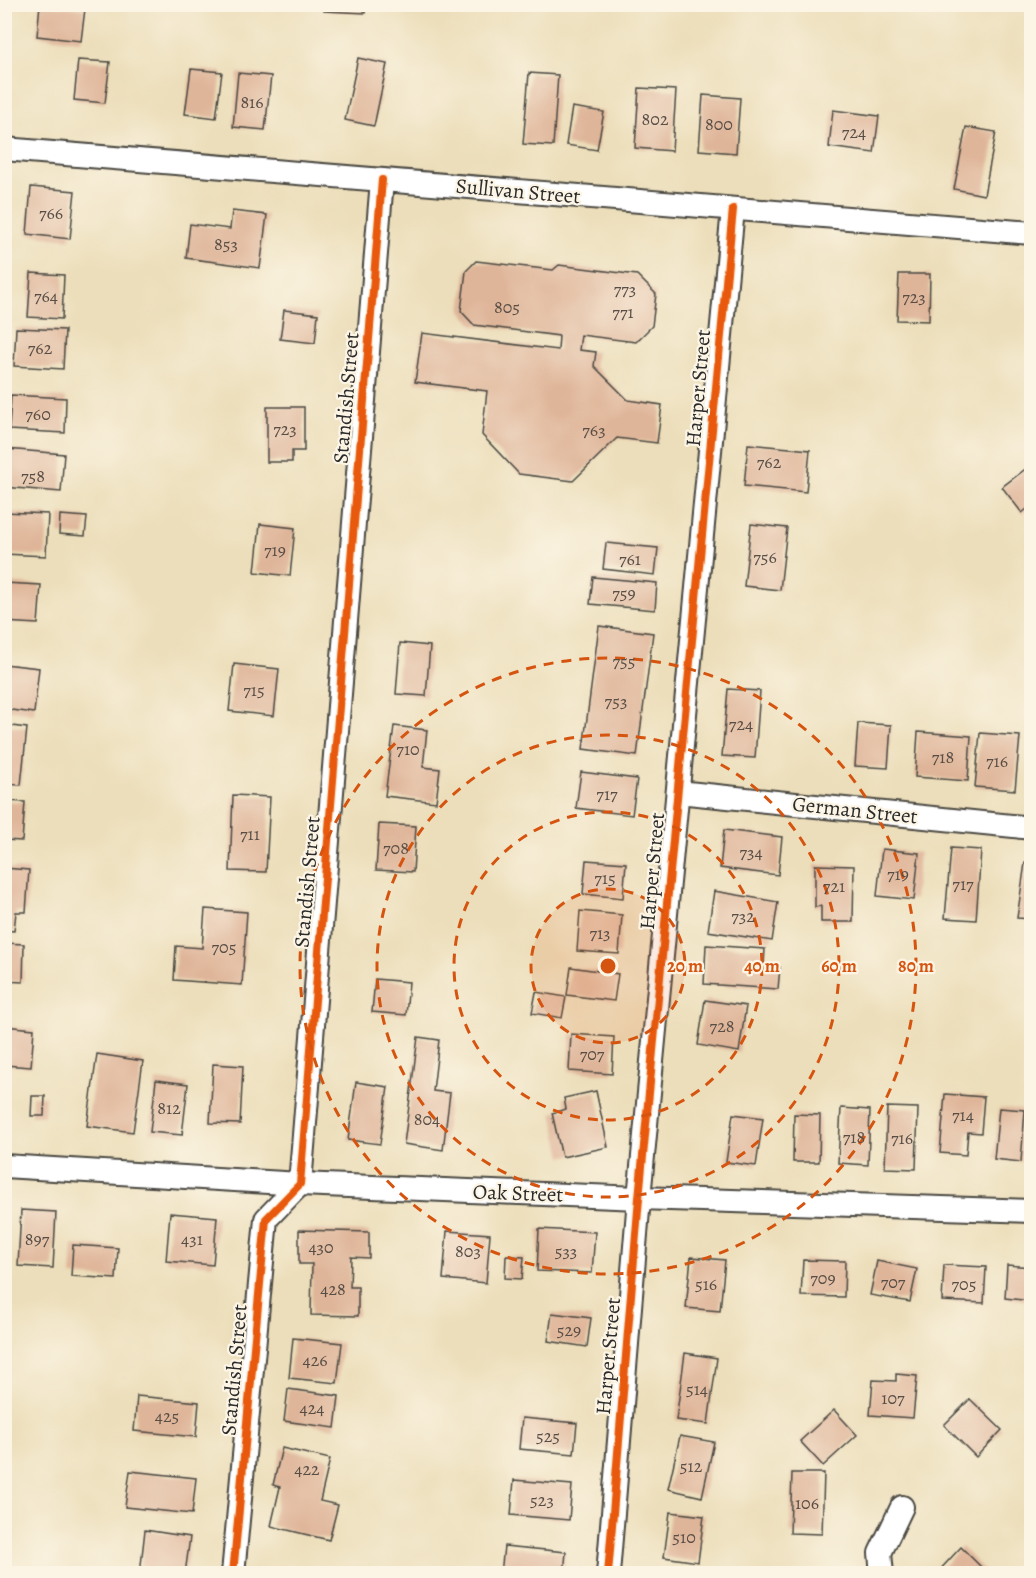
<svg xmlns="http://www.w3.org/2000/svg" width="1036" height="1578" viewBox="0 0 1036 1578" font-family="Alegreya,serif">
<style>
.building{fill:#dfb599}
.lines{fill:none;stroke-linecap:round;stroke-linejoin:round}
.minor-casing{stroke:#484640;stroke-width:26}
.minor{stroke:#fff;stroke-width:22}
.cycleway-casing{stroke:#fcf5e5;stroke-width:11}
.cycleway{stroke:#e8590c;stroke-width:8}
.ring{fill:none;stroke:#d5540f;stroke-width:3;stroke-dasharray:10 8}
.labels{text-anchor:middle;stroke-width:4.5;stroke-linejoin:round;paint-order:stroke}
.number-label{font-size:18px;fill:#584e46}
.street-label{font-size:21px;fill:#2b2b2b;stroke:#fcf5e5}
.centre{fill:#d5540f;stroke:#fcf5e5;stroke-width:3}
.ring-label{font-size:18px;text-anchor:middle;font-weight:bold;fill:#d5540f;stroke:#fcf5e5;stroke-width:4.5;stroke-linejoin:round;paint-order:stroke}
</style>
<rect width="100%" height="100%" fill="#fcf5e5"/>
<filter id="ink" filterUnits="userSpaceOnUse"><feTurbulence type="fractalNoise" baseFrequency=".0167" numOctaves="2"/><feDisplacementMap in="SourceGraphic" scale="12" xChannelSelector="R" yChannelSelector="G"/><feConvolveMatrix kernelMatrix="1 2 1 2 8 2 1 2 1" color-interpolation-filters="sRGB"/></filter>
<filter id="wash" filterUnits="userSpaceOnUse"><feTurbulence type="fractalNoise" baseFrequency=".008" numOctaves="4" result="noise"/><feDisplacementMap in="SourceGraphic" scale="24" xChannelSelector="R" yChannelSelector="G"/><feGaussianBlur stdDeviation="1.35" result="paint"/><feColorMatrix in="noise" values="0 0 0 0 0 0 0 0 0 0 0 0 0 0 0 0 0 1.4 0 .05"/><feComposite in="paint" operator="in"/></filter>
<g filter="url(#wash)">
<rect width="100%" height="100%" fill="#ecdeba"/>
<g id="blocks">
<g class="building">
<polygon points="40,4 85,9 81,41 37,36"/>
<polygon points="324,5 365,5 365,13 324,11"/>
<polygon points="358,58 387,64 374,126 345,120"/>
<polygon points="78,60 110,62 105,103 74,100"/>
<polygon points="191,69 222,72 216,118 185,114"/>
<polygon points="238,73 271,76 265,130 233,127"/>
<polygon points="529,73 558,75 553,146 523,144"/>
<polygon points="639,88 676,90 672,151 635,148"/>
<polygon points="703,95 740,98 736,153 699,150"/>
<polygon points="572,107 604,112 597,150 566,145"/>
<polygon points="833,110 879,116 874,153 829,147"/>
<polygon points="966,127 996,132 984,195 954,189"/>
<polygon points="31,187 75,191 70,239 27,234"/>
<polygon points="232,211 267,215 260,268 186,258 190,224 230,229"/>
<polygon points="476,261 553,270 559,265 637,275 656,294 652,326 636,342 581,335 579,350 596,352 594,366 628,400 662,405 657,443 617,438 573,481 519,474 482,435 487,391 415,382 422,333 558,350 559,336 474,325 461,311 466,271"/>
<polygon points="31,273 64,275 62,319 28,317"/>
<polygon points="899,274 930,274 929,321 897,320"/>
<polygon points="284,310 318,314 315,343 280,339"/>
<polygon points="16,328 65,330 63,369 14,366"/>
<polygon points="11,395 66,398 65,433 9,430"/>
<polygon points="267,407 304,407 304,451 292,451 292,462 267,462"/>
<polygon points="748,444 810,450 806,492 744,486"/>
<polygon points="6,449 64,454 61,492 4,487"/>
<polygon points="1032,464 1032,505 1022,513 1002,487"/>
<polygon points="4,512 48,514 46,556 4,554"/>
<polygon points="60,515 87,517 85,536 59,534"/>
<polygon points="260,524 295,528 290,576 255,572"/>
<polygon points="751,524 787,528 780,590 744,586"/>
<polygon points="606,543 658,548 655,575 603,569"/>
<polygon points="593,577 657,583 655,610 590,604"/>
<polygon points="4,583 41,585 38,624 4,622"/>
<polygon points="599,626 653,633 637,756 583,749"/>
<polygon points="400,643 430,646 426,696 396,694"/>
<polygon points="4,664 39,668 34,713 4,709"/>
<polygon points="234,664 279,669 274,716 229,711"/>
<polygon points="728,689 760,691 755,758 722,756"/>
<polygon points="858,723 891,725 888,768 855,766"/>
<polygon points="4,725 27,728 21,785 4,784"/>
<polygon points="394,726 427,730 423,767 440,769 436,802 385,796"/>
<polygon points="918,732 971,736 968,781 915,777"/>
<polygon points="980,733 1020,736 1015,790 975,787"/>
<polygon points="581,772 637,779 632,815 576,808"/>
<polygon points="233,795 270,797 266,872 230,871"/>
<polygon points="4,801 25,802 22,841 4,840"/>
<polygon points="379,824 416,826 413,872 376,870"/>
<polygon points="724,830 782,837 778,875 720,868"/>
<polygon points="951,848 981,850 976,920 945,918"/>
<polygon points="882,849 919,853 914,900 877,896"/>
<polygon points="586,860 626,863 623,898 583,894"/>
<polygon points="1025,863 1032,864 1032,919 1017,918"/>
<polygon points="815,865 854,866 853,922 821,922 821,906 815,907"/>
<polygon points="4,868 29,870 26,912 16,912 14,931 4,930"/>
<polygon points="714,891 778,902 772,941 708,931"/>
<polygon points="205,909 247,912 242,985 174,980 176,946 202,948"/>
<polygon points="580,911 622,915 619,954 577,951"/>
<polygon points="4,943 24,944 23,982 4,981"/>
<polygon points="706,945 765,949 764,966 780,967 778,989 704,984"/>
<polygon points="571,967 618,974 614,1001 567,995"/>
<polygon points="375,979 409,982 406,1015 372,1012"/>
<polygon points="536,992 566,997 562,1018 532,1013"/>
<polygon points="705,1000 746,1006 739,1052 698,1045"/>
<polygon points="4,1026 34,1029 31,1067 4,1065"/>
<polygon points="571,1034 614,1037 612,1074 569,1071"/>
<polygon points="418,1037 439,1040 433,1091 450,1093 443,1150 404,1144"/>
<polygon points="97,1054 143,1061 133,1132 87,1126"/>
<polygon points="213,1064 243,1066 240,1124 210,1123"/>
<polygon points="156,1080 188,1084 182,1135 150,1132"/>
<polygon points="356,1082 388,1087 380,1144 348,1140"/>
<polygon points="596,1091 608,1147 562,1157 552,1113 566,1109 564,1098"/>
<polygon points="945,1094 984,1097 981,1133 968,1132 966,1155 940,1153"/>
<polygon points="32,1096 45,1096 44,1116 31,1116"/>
<polygon points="887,1107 918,1108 916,1169 885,1168"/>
<polygon points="841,1108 870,1110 868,1165 838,1163"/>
<polygon points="999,1108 1025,1110 1021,1162 994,1159"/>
<polygon points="733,1114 763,1118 756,1166 726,1162"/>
<polygon points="794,1114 820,1115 819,1162 793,1162"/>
<polygon points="21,1210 56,1212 53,1268 18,1266"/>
<polygon points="170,1213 217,1217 213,1265 166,1261"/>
<polygon points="539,1229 595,1232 592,1273 537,1271"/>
<polygon points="299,1230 369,1232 369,1258 351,1257 350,1287 358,1287 358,1316 311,1315 312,1264 299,1264"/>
<polygon points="447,1231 490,1234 486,1283 443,1279"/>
<polygon points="73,1245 118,1248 116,1279 71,1276"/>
<polygon points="506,1256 524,1257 522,1279 505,1278"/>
<polygon points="691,1257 725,1260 720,1311 686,1308"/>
<polygon points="803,1260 845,1261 844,1297 801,1296"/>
<polygon points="877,1261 917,1269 910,1302 870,1295"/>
<polygon points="944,1265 986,1267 984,1303 942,1301"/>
<polygon points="1007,1265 1032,1267 1032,1301 1005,1298"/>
<polygon points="552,1313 591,1318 587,1347 548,1341"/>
<polygon points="293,1338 342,1343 337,1383 289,1378"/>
<polygon points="685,1353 717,1358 708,1424 676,1420"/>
<polygon points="896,1374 917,1376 913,1418 870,1415 873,1380 896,1381"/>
<polygon points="288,1389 339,1396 335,1428 284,1421"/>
<polygon points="137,1396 199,1402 196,1437 134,1431"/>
<polygon points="970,1399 1002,1430 976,1457 944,1425"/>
<polygon points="834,1410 857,1435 823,1466 800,1441"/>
<polygon points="522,1418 577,1423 574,1454 519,1449"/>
<polygon points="680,1436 714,1442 702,1497 668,1489"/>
<polygon points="282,1448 330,1459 320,1501 338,1505 329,1540 271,1526 280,1487 273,1485"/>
<polygon points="130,1471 196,1478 192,1514 125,1507"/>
<polygon points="792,1473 824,1473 822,1534 790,1533"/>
<polygon points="514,1480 572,1485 569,1520 511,1515"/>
<polygon points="670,1512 704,1516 698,1562 664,1557"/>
<polygon points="145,1530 190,1537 185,1574 140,1574"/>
<polygon points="504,1546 566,1552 564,1574 501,1574"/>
<polygon points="961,1547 988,1574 936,1574"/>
</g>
</g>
</g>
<g filter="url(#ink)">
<use href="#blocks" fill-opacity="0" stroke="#484640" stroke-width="1.5"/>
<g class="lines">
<defs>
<g id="minor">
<polyline points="4,149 1032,233"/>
<polyline points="678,792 1032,828"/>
<polyline points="4,1166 300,1184 639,1198 1032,1211"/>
<polyline points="233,1574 266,1219 300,1184 382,180"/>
<polyline points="608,1574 639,1198 733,209"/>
<polyline points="882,1574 880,1553 902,1507"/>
</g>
</defs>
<use href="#minor" class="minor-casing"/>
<use href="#minor" class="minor"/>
<defs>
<g id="cycleway">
<polyline points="233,1574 266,1219 300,1184 382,180"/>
<polyline points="608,1574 639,1198 733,209"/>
</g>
</defs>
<use href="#cycleway" class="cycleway-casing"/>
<use href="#cycleway" class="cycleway"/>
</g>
</g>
<circle cx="608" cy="966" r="77" fill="#d5540f" fill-opacity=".12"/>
<g class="ring">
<circle cx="608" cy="966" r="77"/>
<circle cx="608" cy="966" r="154"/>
<circle cx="608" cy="966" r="231"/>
<circle cx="608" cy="966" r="308"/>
</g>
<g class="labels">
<g class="number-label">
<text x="252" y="108">816</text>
<text x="655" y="125">802</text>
<text x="719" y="130">800</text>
<text x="854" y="138">724</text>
<text x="51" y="219">766</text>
<text x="226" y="250">853</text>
<text x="625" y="295">773</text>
<text x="46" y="302">764</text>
<text x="914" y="303">723</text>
<text x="507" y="313">805</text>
<text x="623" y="318">771</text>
<text x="40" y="354">762</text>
<text x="38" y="420">760</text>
<text x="285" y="435">723</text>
<text x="594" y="436">763</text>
<text x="769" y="468">762</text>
<text x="33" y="482">758</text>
<text x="275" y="556">719</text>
<text x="765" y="563">756</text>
<text x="630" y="565">761</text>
<text x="624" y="599">759</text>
<text x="624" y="667">755</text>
<text x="254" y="696">715</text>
<text x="616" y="707">753</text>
<text x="741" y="730">724</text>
<text x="408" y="755">710</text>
<text x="943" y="763">718</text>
<text x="997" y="767">716</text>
<text x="607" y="800">717</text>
<text x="250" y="840">711</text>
<text x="396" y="854">708</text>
<text x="751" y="858">734</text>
<text x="898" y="880">719</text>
<text x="605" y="884">715</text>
<text x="963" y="890">717</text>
<text x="834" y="892">721</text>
<text x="743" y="922">732</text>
<text x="600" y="939">713</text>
<text x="224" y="953">705</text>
<text x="722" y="1032">728</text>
<text x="592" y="1060">707</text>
<text x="169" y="1114">812</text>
<text x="963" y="1121">714</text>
<text x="427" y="1125">804</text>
<text x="854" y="1143">718</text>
<text x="902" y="1144">716</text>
<text x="37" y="1245">897</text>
<text x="192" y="1245">431</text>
<text x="321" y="1253">430</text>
<text x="468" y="1257">803</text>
<text x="566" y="1257">533</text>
<text x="823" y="1284">709</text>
<text x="893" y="1288">707</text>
<text x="706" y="1290">516</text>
<text x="964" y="1290">705</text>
<text x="333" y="1295">428</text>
<text x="569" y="1336">529</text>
<text x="315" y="1366">426</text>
<text x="697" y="1395">514</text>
<text x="893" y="1404">107</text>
<text x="312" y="1414">424</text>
<text x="167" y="1422">425</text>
<text x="548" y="1442">525</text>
<text x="691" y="1472">512</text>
<text x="307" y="1475">422</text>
<text x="542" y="1506">523</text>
<text x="807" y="1509">106</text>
<text x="684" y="1543">510</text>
</g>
<g class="street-label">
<text transform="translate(518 191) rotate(5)" y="7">Sullivan Street</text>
<text transform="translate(698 388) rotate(-85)" y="7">Harper Street</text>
<text transform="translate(346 398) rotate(-85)" y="7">Standish Street</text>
<text transform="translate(855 810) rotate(6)" y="7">German Street</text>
<text transform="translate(652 871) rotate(-85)" y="7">Harper Street</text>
<text transform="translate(307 882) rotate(-85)" y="7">Standish Street</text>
<text transform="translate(518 1193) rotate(2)" y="7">Oak Street</text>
<text transform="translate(608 1356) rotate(-85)" y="7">Harper Street</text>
<text transform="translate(234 1370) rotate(-85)" y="7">Standish Street</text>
</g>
</g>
<circle cx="608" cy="966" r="9" class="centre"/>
<g class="ring-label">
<text x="685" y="972">20 m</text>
<text x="762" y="972">40 m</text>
<text x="839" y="972">60 m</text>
<text x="916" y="972">80 m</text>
</g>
<rect width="1036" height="1578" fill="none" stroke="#fcf5e5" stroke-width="24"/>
</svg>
